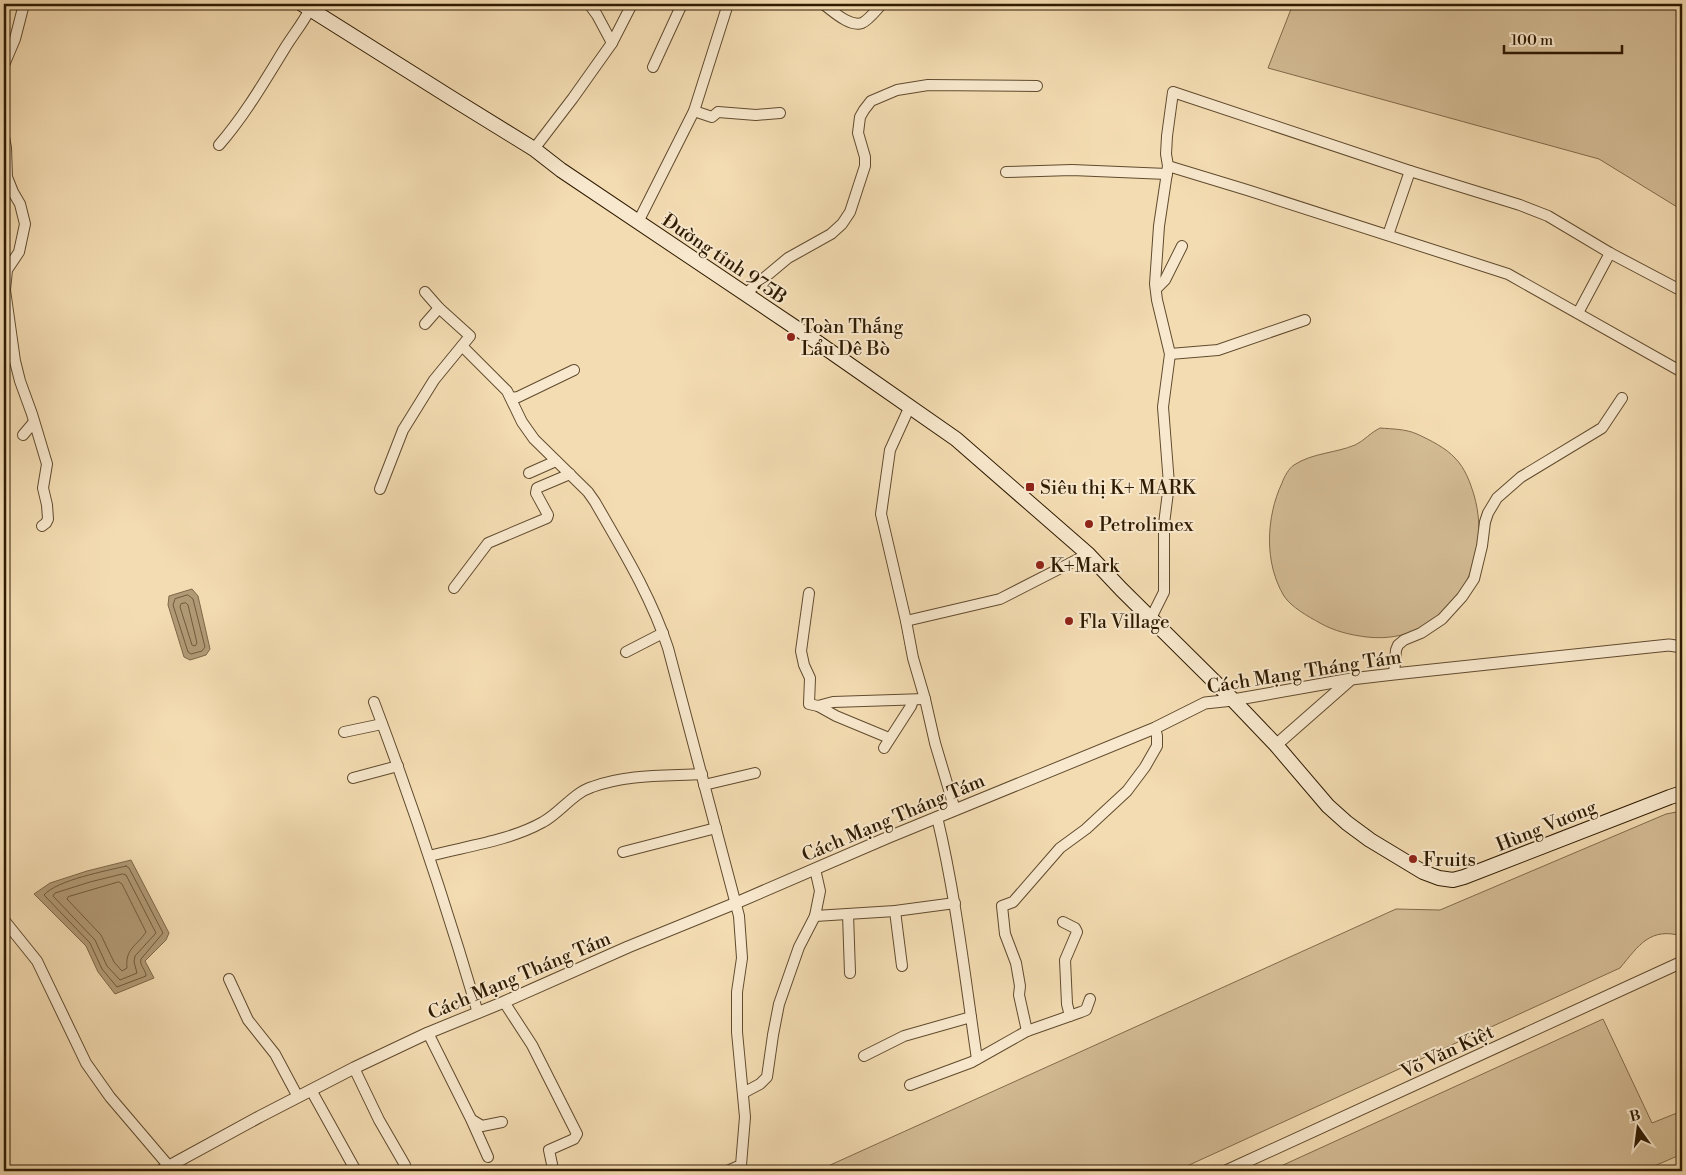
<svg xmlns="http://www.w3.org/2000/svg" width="1686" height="1175" viewBox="0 0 1686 1175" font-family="'Libre Bodoni',serif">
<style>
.green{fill:#d3bb94;stroke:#816b4b}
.water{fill:#b19a76;stroke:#7d6748}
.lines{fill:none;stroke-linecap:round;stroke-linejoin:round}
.shore{stroke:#705a3c;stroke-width:1}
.minor-casing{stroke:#604b2e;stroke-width:12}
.tertiary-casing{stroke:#604b2e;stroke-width:13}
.secondary-casing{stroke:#2f1b02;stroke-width:16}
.minor{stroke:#f8e8cd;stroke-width:10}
.tertiary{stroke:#f8e8cd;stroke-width:11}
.secondary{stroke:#f8e8cd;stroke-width:14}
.poi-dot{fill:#8f2418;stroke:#f8e8cd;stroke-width:2}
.labels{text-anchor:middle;stroke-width:4;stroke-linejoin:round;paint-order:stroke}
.street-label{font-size:19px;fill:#2f1b02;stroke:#f8e8cd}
.poi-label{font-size:19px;fill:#2f1b02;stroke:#f8e8cd;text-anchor:start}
</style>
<rect width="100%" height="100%" fill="#f4dcb2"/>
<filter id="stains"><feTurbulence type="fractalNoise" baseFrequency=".004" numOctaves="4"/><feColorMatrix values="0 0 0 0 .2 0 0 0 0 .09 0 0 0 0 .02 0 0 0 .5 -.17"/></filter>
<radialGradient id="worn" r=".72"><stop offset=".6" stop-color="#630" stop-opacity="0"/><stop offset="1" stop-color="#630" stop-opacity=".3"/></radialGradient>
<g class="green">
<polygon points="1293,4 1682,4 1682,210 1599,159 1268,68"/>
<path d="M 1380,428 C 1392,429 1406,429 1417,434 C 1430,440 1446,448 1455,458 C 1465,468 1470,482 1474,495 C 1495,566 1445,646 1367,637 C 1350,635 1334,631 1320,623 C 1309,617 1291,607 1284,596 C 1264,563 1266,517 1282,483 C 1284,477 1289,468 1294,465 C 1312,453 1336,453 1355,445 C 1364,441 1371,432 1380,428 Z"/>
<path d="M 1682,811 L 1682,936 C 1650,927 1639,945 1620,968 L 1176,1171 L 817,1171 L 1396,909 L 1440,910 L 1666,814 Z"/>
<polygon points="1603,1019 1652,1123 1682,1111 1682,1154 1643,1171 1270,1171"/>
</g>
<g class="water">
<polygon points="192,589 198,596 210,649 206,655 190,660 184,657 168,605 169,596"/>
<polygon points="131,860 169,933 166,940 145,961 154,978 115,994 98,972 86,946 34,894 50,883 87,871"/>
</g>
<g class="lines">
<g class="shore">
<polygon points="188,595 193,599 205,647 202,651 191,654 188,652 173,605 175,599"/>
<polygon points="186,603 188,605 197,643 195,646 192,645 180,607 181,604"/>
<path d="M 126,866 L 129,868 L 163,933 L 141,959 C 139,965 146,970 146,976 L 117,987 L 102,969 L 90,943 L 44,895 C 57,880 106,871 126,866 Z"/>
<polygon points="123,874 126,875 156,933 135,956 134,962 137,973 120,980 107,966 95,940 53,896 55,893 90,882"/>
<path d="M 119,882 L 122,884 L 146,932 C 137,946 125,948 127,968 L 122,971 L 114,962 L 101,935 L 67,899 L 68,897 Z"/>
</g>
<defs>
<g id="minor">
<polyline points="589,4 597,15 612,43"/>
<path d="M 823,4 C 833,11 849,27 862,23 C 869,20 877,9 882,4"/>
<polyline points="4,65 15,39 24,4"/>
<polyline points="653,67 682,4"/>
<polyline points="694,111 712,117 718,112 756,115 780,113"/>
<polyline points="4,137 6,148 7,177 13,192 20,204 25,224 19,252 7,270 5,290 15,361 20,381 32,414 47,464 43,488 47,505 48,519 46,523 42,526"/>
<path d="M 219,145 C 245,115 264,82 285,48 C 293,35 303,23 310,9"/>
<polyline points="534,149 573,98 612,43 632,4"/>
<polyline points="1168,166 1247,190 1508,274 1682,372"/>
<polyline points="1006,172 1072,170 1167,174"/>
<polyline points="638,222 694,111 728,4"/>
<polyline points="1388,235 1410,171"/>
<polyline points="1156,289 1165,280 1182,246"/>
<polyline points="745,294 788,258 831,234 842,224 850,212 865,166 865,157 858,133 860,117 864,110 871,101 897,90 928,85 1037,86"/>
<polyline points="1578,313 1610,253"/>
<polyline points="425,324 439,308"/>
<path d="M 462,346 L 507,391 L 522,422 L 534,439 L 588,492 L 595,502 C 622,549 651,596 668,648 L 739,916 L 742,958 L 737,992 L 737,1032 L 745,1117 L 741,1165 L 727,1171"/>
<polyline points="1170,354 1218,350 1305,320"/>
<polyline points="511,398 518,397 574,370"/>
<polyline points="910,406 890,450 881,514 906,621 913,658 925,699 935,743 955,810"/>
<polyline points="23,435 34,422"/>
<polyline points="529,473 556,461"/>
<polyline points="380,489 403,430 434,380 470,336 439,308 425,292"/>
<polyline points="454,588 488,543 547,518 548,515 536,493 537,488 570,474"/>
<polyline points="809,593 801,651 804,665 810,678 809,704 818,706 833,702 925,699"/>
<polyline points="1151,618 1164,592 1164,524 1169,484 1163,407 1170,354 1157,300 1155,284 1159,226 1168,166 1166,154 1167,136 1173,92 1410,171 1520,205 1548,216 1610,253 1682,291"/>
<polyline points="906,621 1000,599 1088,554"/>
<polyline points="626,652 663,633"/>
<polyline points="1394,674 1396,650 1398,645 1404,640 1421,633 1442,619 1462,597 1474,579 1482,546 1485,522 1488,513 1497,498 1521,477 1602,428 1622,398"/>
<path d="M 374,702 C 413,805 447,908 478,1013"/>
<polyline points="818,706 836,716 889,738"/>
<polyline points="344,732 382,724"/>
<polyline points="884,748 911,706 913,700"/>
<polyline points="353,778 398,766"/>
<polyline points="704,785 755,773"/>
<path d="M 937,817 C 956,896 965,978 977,1059"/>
<polyline points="623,852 716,828"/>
<path d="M 429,856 C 467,846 509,841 543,822 C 560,813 573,793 592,787 C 627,774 665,776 702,774"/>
<polyline points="815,869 820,891 815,916 895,911 955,903"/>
<polyline points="895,911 902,966"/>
<polyline points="848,914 850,973"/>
<polyline points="4,920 37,961 86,1063 110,1097 173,1171"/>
<polyline points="1063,922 1075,928 1077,932 1065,960 1067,1004 1070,1016"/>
<polyline points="229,979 248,1020 275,1054 298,1097"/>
<polyline points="504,1002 532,1045 577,1134 574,1139 549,1150 553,1169"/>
<polyline points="1027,1031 1019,995 1020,986 1016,963 1005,934 1002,906 1013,902 1060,848 1086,829 1127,791 1145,767 1157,746 1157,736 1155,728"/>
<polyline points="428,1033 471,1119 488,1157"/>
<polyline points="864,1056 904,1036 971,1017"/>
<polyline points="354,1068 379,1120 405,1165"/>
<polyline points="910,1085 972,1062 1027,1031 1081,1012 1086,1010 1090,999"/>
<polyline points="311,1090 356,1171"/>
<polyline points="743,1093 760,1084 767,1077 773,1035 779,1004 799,947 815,916"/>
<polyline points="472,1120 482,1126 502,1122"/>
</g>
<g id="tertiary">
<polyline points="1276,745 1350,680"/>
<polyline points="160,1171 259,1117 354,1068 428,1033 504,1002 628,947 736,903 889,837 1155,728 1205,703 1233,700 1351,679 1394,674 1669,645 1682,647"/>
<polyline points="1226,1171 1682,962"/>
</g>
<polyline id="secondary" points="302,4 453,99 534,149 561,170 814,340 956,439 1088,554 1121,589 1233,700 1276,745 1328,806 1347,823 1370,840 1423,872 1439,878 1453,880 1464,877 1670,797 1682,793"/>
</defs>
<use href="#minor" class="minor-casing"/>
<use href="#tertiary" class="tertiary-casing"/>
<use href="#secondary" class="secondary-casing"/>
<use href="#minor" class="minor"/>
<use href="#tertiary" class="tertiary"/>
<use href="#secondary" class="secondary"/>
</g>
<g class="poi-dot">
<circle cx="791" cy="337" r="5"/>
<rect x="1025" y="482" width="10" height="10" rx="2.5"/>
<circle cx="1089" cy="524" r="5"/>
<circle cx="1040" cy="565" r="5"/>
<circle cx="1069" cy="621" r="5"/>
<circle cx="1413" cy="859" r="5"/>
</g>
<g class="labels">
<g class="street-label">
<text transform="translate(725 258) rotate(34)" y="7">Đường tỉnh 975B</text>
<text transform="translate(1304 671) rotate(-9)" y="7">Cách Mạng Tháng Tám</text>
<text transform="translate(893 817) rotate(-23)" y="7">Cách Mạng Tháng Tám</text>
<text transform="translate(1546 825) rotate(-22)" y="7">Hùng Vương</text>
<text transform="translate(519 975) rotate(-23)" y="7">Cách Mạng Tháng Tám</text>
<text transform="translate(1447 1051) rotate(-25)" y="7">Võ Văn Kiệt</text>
</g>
<g class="poi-label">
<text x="801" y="333">Toàn Thắng<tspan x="801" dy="22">Lẩu Dê Bò</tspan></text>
<text x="1040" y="494">Siêu thị K+ MARK</text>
<text x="1099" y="531">Petrolimex</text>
<text x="1050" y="572">K+Mark</text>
<text x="1079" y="628">Fla Village</text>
<text x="1423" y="866">Fruits</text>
</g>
</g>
<rect width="1686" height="1175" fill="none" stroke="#f4dcb2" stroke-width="20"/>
<rect x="5" y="5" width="1676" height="1165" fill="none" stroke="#2f1b02" stroke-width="2.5"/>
<rect x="10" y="10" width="1666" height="1155" fill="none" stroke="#2f1b02"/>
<g transform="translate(1638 1128) rotate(346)" stroke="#f8e8cd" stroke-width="4" paint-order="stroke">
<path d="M0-4L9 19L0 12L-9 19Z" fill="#2f1b02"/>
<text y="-8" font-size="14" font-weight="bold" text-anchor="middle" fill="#2f1b02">B</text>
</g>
<path d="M1504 45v8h118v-8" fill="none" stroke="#2f1b02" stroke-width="2.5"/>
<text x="1511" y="45" font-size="15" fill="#2f1b02" stroke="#f8e8cd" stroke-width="4" paint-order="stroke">100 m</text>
<rect width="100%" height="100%" filter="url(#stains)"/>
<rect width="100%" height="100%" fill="url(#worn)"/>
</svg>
